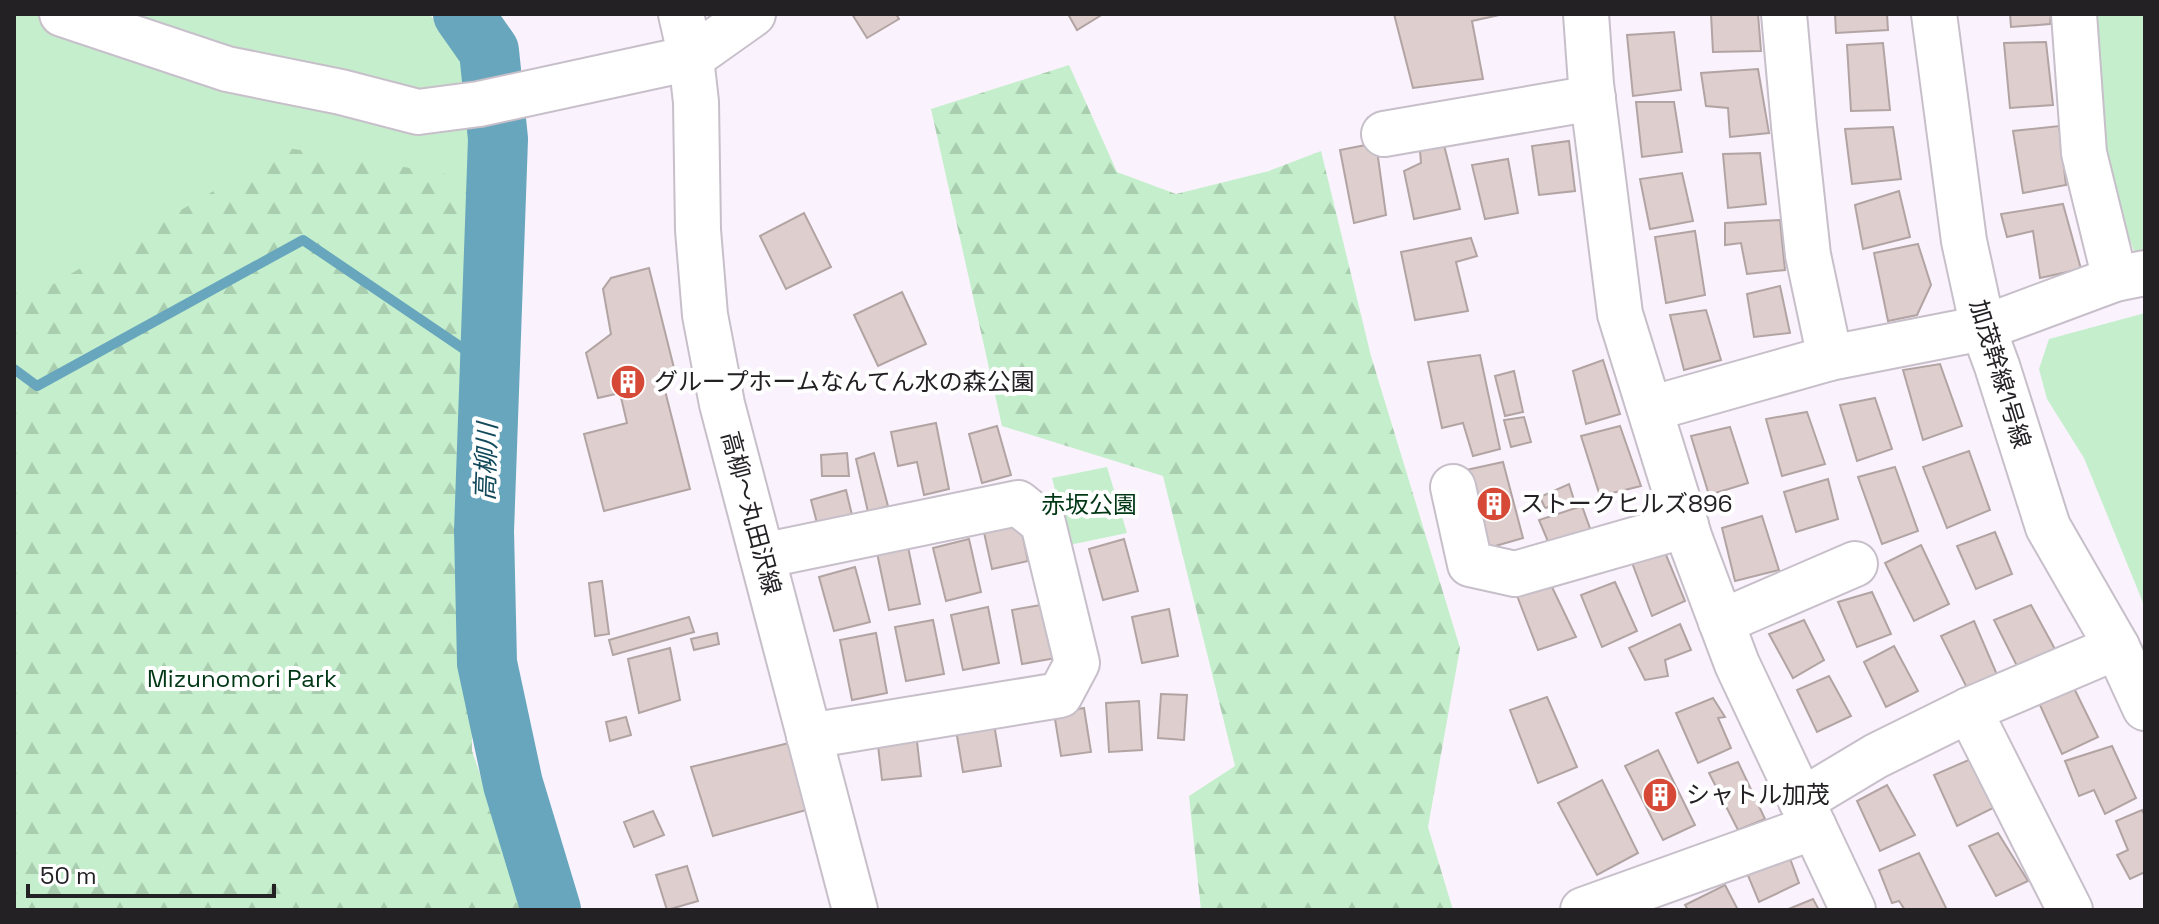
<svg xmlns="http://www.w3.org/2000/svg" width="2159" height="924" viewBox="0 0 2159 924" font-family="'Space Grotesk','Noto Sans JP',sans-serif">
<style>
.green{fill:#c5efcc}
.forest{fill:url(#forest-firs)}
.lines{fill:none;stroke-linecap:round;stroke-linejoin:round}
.stream{stroke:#67a6bd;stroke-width:10}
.river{stroke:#67a6bd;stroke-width:60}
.building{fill:#decfce;stroke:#b2a4a3;stroke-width:2}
.minor-casing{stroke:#c7bfc9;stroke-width:48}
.minor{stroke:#fff;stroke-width:44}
.labels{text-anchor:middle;stroke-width:8;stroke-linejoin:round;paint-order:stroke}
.street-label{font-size:24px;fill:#242125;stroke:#fff}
.poi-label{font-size:24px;fill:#242125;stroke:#fff;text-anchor:start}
.park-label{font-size:24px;fill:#003715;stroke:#fff}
.water-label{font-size:26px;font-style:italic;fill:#12495a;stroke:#fff}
</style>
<defs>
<pattern id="forest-firs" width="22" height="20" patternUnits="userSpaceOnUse" patternTransform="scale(2)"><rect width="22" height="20" fill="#c5efcc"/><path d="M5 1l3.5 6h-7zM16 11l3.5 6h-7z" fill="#a9cdaf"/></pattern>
</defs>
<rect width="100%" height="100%" fill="#faf2fc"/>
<g class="green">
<polygon points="14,14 427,14 432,17 463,66 475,131 463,292 472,751 512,910 14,910"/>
<polygon points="2089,14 2145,14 2145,252 2135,254 2103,166"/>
<polygon points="2145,313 2145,604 2144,605 2084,458 2047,399 2039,369 2049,339"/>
<polygon points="1107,467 1127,533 1069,545 1052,478"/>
</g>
<g class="forest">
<polygon points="1069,65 1117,172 1176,194 1269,171 1321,151 1371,356 1460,648 1428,827 1453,910 1201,910 1189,796 1235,766 1163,476 1002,426 931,109"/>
<polygon points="288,148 471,178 463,397 472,751 527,910 14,910 14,284 29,298"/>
</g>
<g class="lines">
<polyline class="stream" points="14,369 37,386 303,240 489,366"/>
<polyline class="river" points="463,14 489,51 498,139 484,531 487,663 513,784 551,910"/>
</g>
<g class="building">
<polygon points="852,14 896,14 899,19 867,38"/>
<polygon points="1068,14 1103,14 1077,30"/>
<polygon points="1394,14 1504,14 1472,21 1483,79 1413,88"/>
<polygon points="1711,14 1758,14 1761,51 1713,52"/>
<polygon points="1835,14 1887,14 1888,30 1836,33"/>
<polygon points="2010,14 2051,14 2050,24 2011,27"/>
<polygon points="1674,32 1681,90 1633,96 1627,35"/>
<polygon points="2046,42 2053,105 2010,108 2004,43"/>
<polygon points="1883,43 1890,110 1851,111 1847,45"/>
<polygon points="1758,69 1769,133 1730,137 1728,108 1706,106 1701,73"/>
<polygon points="1636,102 1674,102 1682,152 1642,157"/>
<polygon points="2059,126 2066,185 2023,193 2013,131"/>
<polygon points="1893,127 1901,179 1852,184 1845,129"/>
<polygon points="1569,141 1575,191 1539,195 1532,146"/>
<polygon points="1376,143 1386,215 1354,223 1340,150"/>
<polygon points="1444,145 1460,209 1414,219 1404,171 1421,163 1420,151"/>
<polygon points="1760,153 1766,204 1728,208 1723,154"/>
<polygon points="1508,159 1518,213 1485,219 1472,165"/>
<polygon points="1682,173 1693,221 1650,229 1640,179"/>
<polygon points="1899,191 1910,237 1863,249 1855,205"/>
<polygon points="2063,204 2081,269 2040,278 2033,231 2007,237 2001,214"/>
<polygon points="804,213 831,267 786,289 760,236"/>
<polygon points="1780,220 1785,270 1747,274 1741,243 1725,245 1725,223"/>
<polygon points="1695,231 1705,295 1666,303 1655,237"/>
<polygon points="1471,238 1477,256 1456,262 1468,311 1415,320 1401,252"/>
<polygon points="1918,244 1931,285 1917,315 1888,321 1874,253"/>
<polygon points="649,268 674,368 660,371 690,489 604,511 584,434 627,423 620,393 598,398 586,353 611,334 603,289 611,278"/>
<polygon points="1780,286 1790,333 1754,337 1747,294"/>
<polygon points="902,292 926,344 878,366 854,315"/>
<polygon points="1706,310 1721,360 1684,370 1670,315"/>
<polygon points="1480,355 1500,449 1473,456 1463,423 1442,428 1428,362"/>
<polygon points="1603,360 1620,414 1586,424 1573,371"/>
<polygon points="1940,364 1962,426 1923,440 1903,370"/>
<polygon points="1514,371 1523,412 1505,416 1495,376"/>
<polygon points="1875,398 1892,449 1857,461 1840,405"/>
<polygon points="1807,412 1825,464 1782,476 1766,419"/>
<polygon points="1524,417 1531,442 1511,447 1504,420"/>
<polygon points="936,423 949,489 924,495 917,462 898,466 891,432"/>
<polygon points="997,426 1011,475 982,483 969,434"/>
<polygon points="1620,426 1641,486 1600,496 1581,436"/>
<polygon points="1730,427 1748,483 1709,495 1691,436"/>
<polygon points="1969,451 1990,510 1947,528 1923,467"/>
<polygon points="847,453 849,476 822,476 821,455"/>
<polygon points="874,453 888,506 868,512 856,459"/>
<polygon points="1503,462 1523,538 1485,549 1466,470"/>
<polygon points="1895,467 1918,531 1882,544 1858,477"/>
<polygon points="1828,479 1838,519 1796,532 1784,492"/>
<polygon points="1569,484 1574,500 1545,508 1540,497"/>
<polygon points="846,490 852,515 817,523 811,500"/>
<polygon points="1582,506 1592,534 1552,551 1539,520"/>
<polygon points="1762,516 1779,570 1735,581 1722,528"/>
<polygon points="1019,519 1028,561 992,569 983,528"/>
<polygon points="1995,532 2012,574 1976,589 1957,546"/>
<polygon points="969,539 981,592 946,601 933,548"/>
<polygon points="1124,539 1138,591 1103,600 1089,549"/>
<polygon points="1921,545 1949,604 1914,621 1885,563"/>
<polygon points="908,547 920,604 889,610 877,553"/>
<polygon points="1664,550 1685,601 1652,616 1631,560"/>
<polygon points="855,567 870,622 834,631 819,577"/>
<polygon points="602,581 609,634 595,636 589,583"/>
<polygon points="1615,582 1637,631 1602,647 1581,595"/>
<polygon points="1551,585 1576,637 1538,650 1516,593"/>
<polygon points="1872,592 1891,634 1857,647 1838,602"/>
<polygon points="1047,604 1056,658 1022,664 1012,610"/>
<polygon points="2031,605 2056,651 2018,668 1994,620"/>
<polygon points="988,607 999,663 963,670 951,615"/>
<polygon points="1169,609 1178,656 1142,663 1132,617"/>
<polygon points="689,617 694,632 613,655 609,640"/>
<polygon points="933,620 944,674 906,681 895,627"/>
<polygon points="1804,620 1824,660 1793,678 1769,634"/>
<polygon points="1974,621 1998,677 1969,692 1941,636"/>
<polygon points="1680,624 1691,650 1665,660 1668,676 1645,680 1629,648"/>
<polygon points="717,633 719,644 694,650 691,639"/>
<polygon points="876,633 887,693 852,700 840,640"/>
<polygon points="1894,646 1918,691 1886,707 1864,662"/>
<polygon points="670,648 680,700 639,713 628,659"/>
<polygon points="1829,676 1851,716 1817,732 1797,690"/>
<polygon points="2070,680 2098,737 2062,754 2035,694"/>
<polygon points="1161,694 1187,695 1184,740 1158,738"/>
<polygon points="1547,697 1577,767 1538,783 1510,710"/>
<polygon points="1713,698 1725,717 1718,718 1731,748 1698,763 1676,713"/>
<polygon points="1139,701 1142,750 1109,752 1106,703"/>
<polygon points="1084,708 1091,752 1061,756 1054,713"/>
<polygon points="626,717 631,735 610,741 606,722"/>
<polygon points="994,724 1001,766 963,772 956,730"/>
<polygon points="916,733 921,776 882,780 877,737"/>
<polygon points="789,743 806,810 713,836 691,767"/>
<polygon points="2112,746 2136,798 2105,814 2094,790 2079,796 2065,761"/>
<polygon points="1658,750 1695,825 1663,840 1625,766"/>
<polygon points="1971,759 1995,807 1957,826 1934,775"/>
<polygon points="1738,762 1765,819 1738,830 1709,773"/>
<polygon points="1602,780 1638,853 1597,875 1558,803"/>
<polygon points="1887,785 1915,835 1880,851 1857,801"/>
<polygon points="2142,810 2145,816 2145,872 2130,879 2117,855 2128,850 2116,821"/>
<polygon points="653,811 664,835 634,847 624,822"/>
<polygon points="1998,833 2028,881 1996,896 1969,846"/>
<polygon points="1788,853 1799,883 1759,902 1744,866"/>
<polygon points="1919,853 1947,910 1905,910 1899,901 1892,903 1879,870"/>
<polygon points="687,866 698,901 667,910 656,875"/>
<polygon points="1725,885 1738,910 1688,910 1685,905"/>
<polygon points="1813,899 1819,910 1786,910"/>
</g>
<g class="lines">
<defs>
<g id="minor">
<polyline points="62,14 227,69 341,92 418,112 479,104 691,58 753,14"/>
<polyline points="681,14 691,58 696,102 698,230 705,315 722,404 855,910"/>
<polyline points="1586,14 1591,84 1620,314 1690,539 1737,664 1853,910"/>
<polyline points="1784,14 1794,126 1808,255 1830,358"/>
<polyline points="1934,14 1964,241 1983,328 1997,366 2048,527 2117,647 2145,708"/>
<polyline points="2074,14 2084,153 2115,279"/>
<polyline points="1384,134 1593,98"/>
<polyline points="1650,409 1830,358 1983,328 2115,279 2145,273"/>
<polyline points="1453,487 1470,564 1515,574 1686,525"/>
<polyline points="762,556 1018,503 1043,523 1077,663 1060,695 809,736"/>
<polyline points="1721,622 1855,564"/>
<polyline points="1969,710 2070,910"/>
<polyline points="1801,801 1876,756 1969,710 2117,647"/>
<polyline points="1583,910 1814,827"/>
</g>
</defs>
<use href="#minor" class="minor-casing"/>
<use href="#minor" class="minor"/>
</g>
<defs>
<symbol id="building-disc" viewBox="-11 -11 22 22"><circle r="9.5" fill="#d64937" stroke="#fff"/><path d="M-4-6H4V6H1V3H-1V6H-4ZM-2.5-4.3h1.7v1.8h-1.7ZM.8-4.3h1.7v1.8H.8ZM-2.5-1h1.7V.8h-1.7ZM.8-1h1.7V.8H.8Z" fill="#fff"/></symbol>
</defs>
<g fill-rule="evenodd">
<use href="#building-disc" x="608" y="362" width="40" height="40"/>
<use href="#building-disc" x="1474" y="484" width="40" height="40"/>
<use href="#building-disc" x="1640" y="775" width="40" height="40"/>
</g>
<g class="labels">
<g class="street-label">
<text transform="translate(2000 374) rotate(73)" y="8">加茂幹線1号線</text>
<text transform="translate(751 513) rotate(75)" y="8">高柳～丸田沢線</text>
</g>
<g class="poi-label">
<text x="654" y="390">グループホームなんてん水の森公園</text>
<text x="1520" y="512">ストークヒルズ896</text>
<text x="1686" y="803">シャトル加茂</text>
</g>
<g class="park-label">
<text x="1089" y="513">赤坂公園</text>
<text x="242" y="687">Mizunomori Park</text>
</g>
<g class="water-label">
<text transform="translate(486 462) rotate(-88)" y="9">高柳川</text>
</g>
</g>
<rect width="2159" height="924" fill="none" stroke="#242125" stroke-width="32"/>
<path d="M28 884v12h246v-12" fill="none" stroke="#242125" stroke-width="4"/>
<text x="40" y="884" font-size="24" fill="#242125" stroke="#ffffff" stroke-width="6" paint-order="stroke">50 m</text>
</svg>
